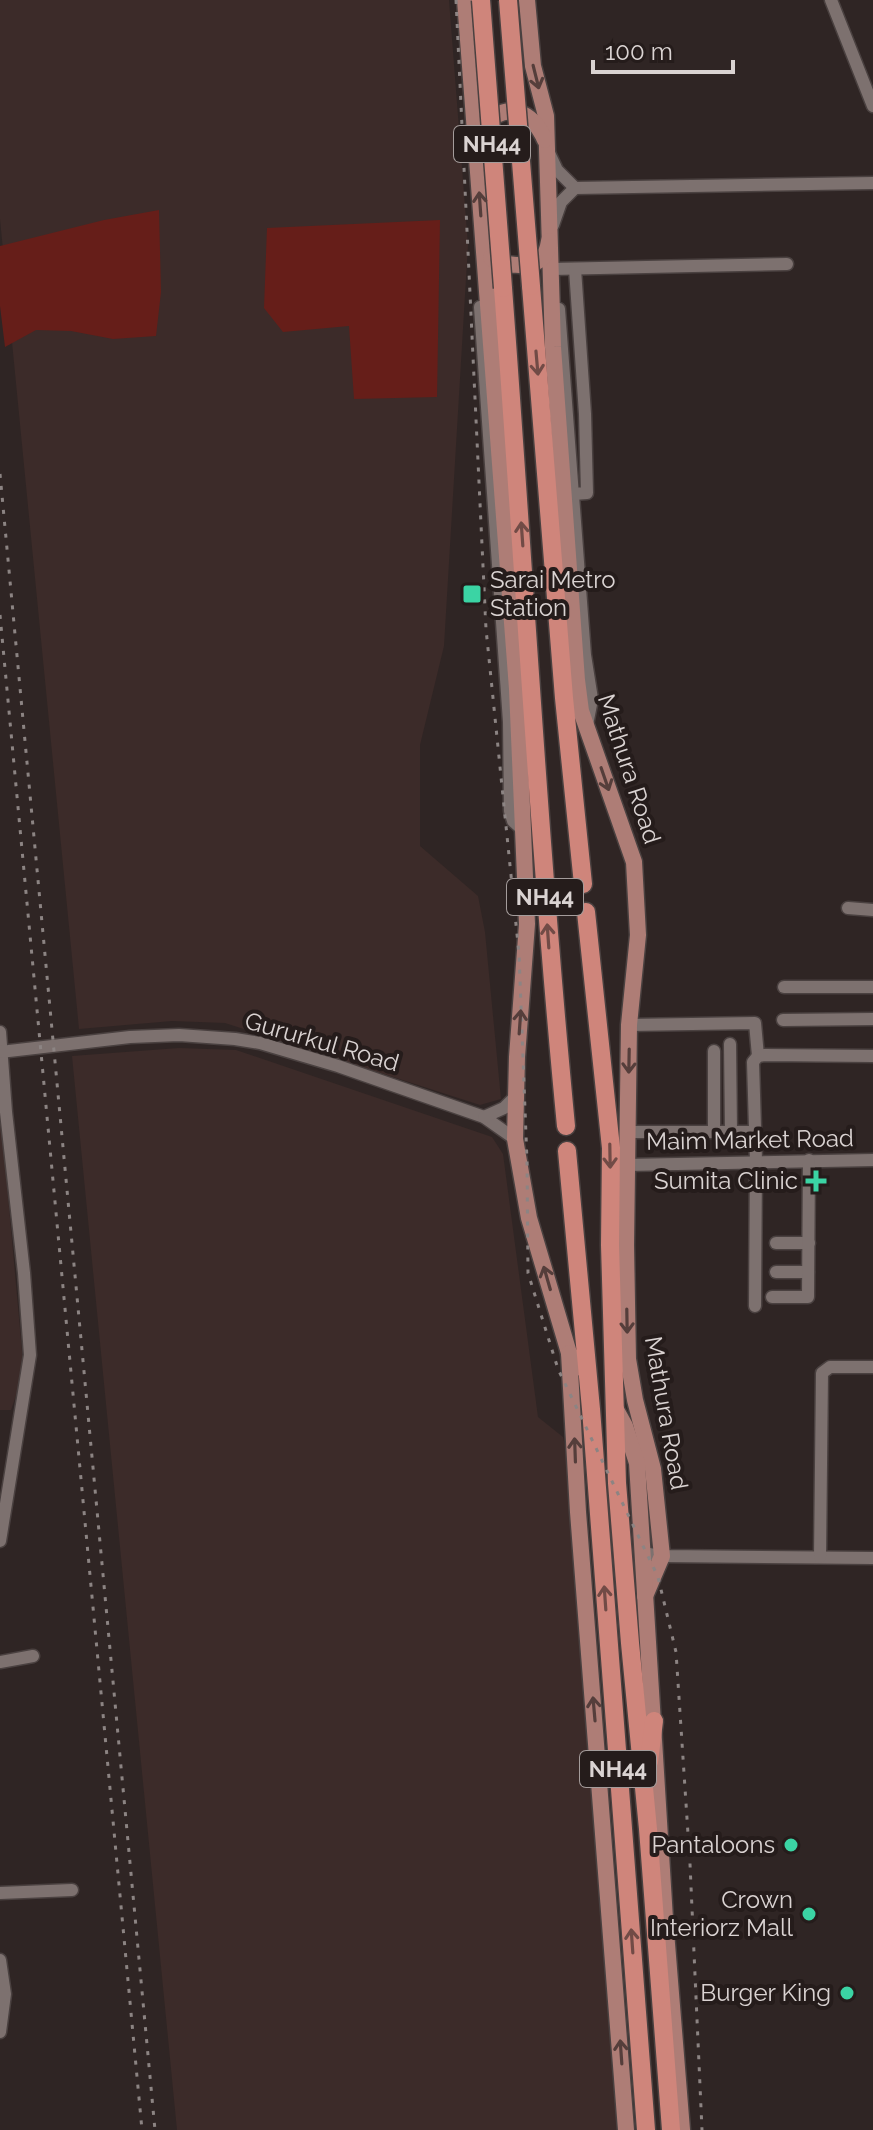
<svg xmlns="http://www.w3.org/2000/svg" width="873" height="2130" viewBox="0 0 873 2130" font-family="Raleway,sans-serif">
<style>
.built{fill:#3c2b29}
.water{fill:#661e19}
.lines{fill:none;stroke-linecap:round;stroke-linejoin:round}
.minor-casing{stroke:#4a4140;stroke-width:15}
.major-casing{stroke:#4a4140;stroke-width:19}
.highway-casing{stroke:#4a4140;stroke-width:21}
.minor{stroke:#7d716f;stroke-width:12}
.major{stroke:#ae7d76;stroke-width:16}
.highway{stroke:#cf857b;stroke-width:18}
.rail{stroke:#8c8483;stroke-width:3;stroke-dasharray:4 8;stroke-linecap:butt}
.highway-bridge-casing{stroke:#4a4140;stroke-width:21;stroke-linecap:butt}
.highway-bridge{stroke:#cf857b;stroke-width:18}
.oneway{stroke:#553e3b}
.oneway2{stroke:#714b46}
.poi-dot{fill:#3bd4a4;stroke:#251c1b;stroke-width:3}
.labels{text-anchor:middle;stroke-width:8;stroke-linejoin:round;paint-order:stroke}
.shield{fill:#251c1b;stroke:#a49c9b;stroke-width:2}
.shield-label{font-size:22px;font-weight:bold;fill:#dad3d2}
.poi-label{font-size:24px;fill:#dad3d2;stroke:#251c1b;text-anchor:end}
.street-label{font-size:24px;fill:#dad3d2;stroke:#251c1b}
</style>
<rect width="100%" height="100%" fill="#2f2524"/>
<g class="built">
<polygon points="0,0 449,0 468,245 444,646 420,745 420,846 478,896 485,932 501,1099 480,1105 225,1023 172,1021 79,1029 0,219"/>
<polygon points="179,1048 236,1050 492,1137 503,1154 538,1417 563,1437 581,1512 631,2130 177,2130 72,1056"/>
<polygon points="0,1107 24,1373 11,1410 0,1410"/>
</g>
<g class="water">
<polygon points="159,210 161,292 156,336 113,339 71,331 36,330 5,347 0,306 0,246 104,220"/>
<polygon points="440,220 437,397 354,399 349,326 283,332 264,308 267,228"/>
</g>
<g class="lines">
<defs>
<g id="minor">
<polyline points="831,0 873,106"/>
<polyline points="550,155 557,170 575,188 873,183"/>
<polyline points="553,225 561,202 575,188"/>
<polyline points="552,269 787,264"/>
<polyline points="480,307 509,722 510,811 513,821 523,830"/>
<polyline points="559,309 585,655 592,699 587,725"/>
<polyline points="573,494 587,493 585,414 575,269"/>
<polyline points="848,908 873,910"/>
<polyline points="784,987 873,987"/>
<polyline points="783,1020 873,1019"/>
<polyline points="629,1025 755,1023 758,1056"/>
<polyline points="0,1032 6,1112 24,1273 30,1355 0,1541"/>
<polyline points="730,1044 731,1132"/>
<polyline points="714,1051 714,1132"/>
<polyline points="0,1052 130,1037 179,1035 235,1039 260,1043 338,1066 484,1117 515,1139"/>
<polyline points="484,1117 504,1108 516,1096"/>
<polyline points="627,1132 755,1132"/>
<polyline points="627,1165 873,1160"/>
<polyline points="776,1243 809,1243"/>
<polyline points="776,1272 808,1272"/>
<polyline points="772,1297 808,1297 809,1160"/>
<polyline points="755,1306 756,1161 753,1062 758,1056 765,1055 873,1056"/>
<polyline points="642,1553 662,1556 873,1558"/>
<polyline points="820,1557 822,1373 830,1367 873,1367"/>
<polyline points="0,1662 33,1656"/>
<polyline points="0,1893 72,1890"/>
<polyline points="0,1960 5,1994 0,2032"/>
</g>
<g id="major">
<polyline points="465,0 517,689 527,924 517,1057 515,1139 529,1218 569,1353 588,1374"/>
<polyline points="527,0 533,66 546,116 553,347 577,680 581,711 634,862 638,935 629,1025 626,1245 628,1359 635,1400 653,1469 662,1556 645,1596"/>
<path d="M 483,126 C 507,100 532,111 545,140"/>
<path d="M 491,258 C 502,266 530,268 541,259 C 547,254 548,247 549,241"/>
<polyline points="569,1353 578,1512 626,2130"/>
<polyline points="615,1408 625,1426 637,1463 665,1919 682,2130"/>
</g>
<g id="highway">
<polyline points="531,286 564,698 583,884"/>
<path d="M 503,288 C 524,567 539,847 566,1126"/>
<polyline points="586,912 611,1148 610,1245 617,1483 630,1643 648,1829 671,2130"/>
<polyline points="567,1151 591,1409 646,2130"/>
<polyline points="649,1762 654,1721"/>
</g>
</defs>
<use href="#minor" class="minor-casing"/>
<use href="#major" class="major-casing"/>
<use href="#highway" class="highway-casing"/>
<use href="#minor" class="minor"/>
<use href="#major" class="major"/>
<use href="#highway" class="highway"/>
<g class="rail">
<polyline points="456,0 486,629 519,954 527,1161 528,1273 558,1369 658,1577 676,1652 690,1864 702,2130"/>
<polyline points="0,474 155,2130"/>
<polyline points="0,615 142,2130"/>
</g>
<defs>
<g id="highway-bridge">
<polyline points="481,0 503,288"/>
<polyline points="508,0 531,286"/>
</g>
</defs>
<use href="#highway-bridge" class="highway-bridge-casing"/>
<use href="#highway-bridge" class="highway-bridge"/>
</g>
<defs><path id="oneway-shaft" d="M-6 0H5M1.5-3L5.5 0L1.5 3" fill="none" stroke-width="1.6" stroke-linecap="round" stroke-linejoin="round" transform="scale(2)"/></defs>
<g class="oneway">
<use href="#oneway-shaft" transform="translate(536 77) rotate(76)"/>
<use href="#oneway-shaft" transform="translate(480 204) rotate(-94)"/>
<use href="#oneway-shaft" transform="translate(605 779) rotate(71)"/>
<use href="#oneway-shaft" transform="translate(520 1022) rotate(-86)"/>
<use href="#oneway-shaft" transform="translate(629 1061) rotate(91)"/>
<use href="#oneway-shaft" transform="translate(547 1278) rotate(-106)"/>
<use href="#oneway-shaft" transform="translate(627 1321) rotate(89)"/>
<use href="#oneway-shaft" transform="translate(575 1450) rotate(-92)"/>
<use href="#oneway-shaft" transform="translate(594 1709) rotate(-95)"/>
<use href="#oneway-shaft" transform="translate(621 2052) rotate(-94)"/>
</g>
<g class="oneway2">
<use href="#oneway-shaft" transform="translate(537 363) rotate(85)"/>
<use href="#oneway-shaft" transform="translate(522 534) rotate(-94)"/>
<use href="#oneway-shaft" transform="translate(548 936) rotate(-94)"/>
<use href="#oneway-shaft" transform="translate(610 1156) rotate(89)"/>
<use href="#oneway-shaft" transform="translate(605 1598) rotate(-94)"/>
<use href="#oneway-shaft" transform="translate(632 1941) rotate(-94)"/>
</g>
<g class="poi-dot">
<rect x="462" y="584" width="20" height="20" rx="4"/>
<path d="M812 1169h8v8h8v8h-8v8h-8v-8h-8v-8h8z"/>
<circle cx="791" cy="1845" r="8"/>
<circle cx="809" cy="1914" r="8"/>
<circle cx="847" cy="1993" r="8"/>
</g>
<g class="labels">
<g class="shield">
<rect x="454" y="126" width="76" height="36" rx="6"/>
<rect x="507" y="879" width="76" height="36" rx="6"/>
<rect x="580" y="1751" width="76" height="36" rx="6"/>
</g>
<g class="shield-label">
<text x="492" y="152">NH44</text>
<text x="545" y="905">NH44</text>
<text x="618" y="1777">NH44</text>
</g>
<g class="poi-label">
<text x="490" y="588" text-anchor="start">Sarai Metro<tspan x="490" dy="28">Station</tspan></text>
<text x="798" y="1189">Sumita Clinic</text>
<text x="775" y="1853">Pantaloons</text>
<text x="793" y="1908">Crown<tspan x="793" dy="28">Interiorz Mall</tspan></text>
<text x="831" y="2001">Burger King</text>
</g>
<g class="street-label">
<text transform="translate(629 769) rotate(72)" y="8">Mathura Road</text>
<text transform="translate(322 1042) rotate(16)" y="8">Gururkul Road</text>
<text transform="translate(750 1140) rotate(-1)" y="8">Maim Market Road</text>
<text transform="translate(666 1413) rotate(80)" y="8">Mathura Road</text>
</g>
</g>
<path d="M593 60v12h140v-12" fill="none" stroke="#dad3d2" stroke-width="4"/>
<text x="605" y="60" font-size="24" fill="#dad3d2" stroke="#251c1b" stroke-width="6" paint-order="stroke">100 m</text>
</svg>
